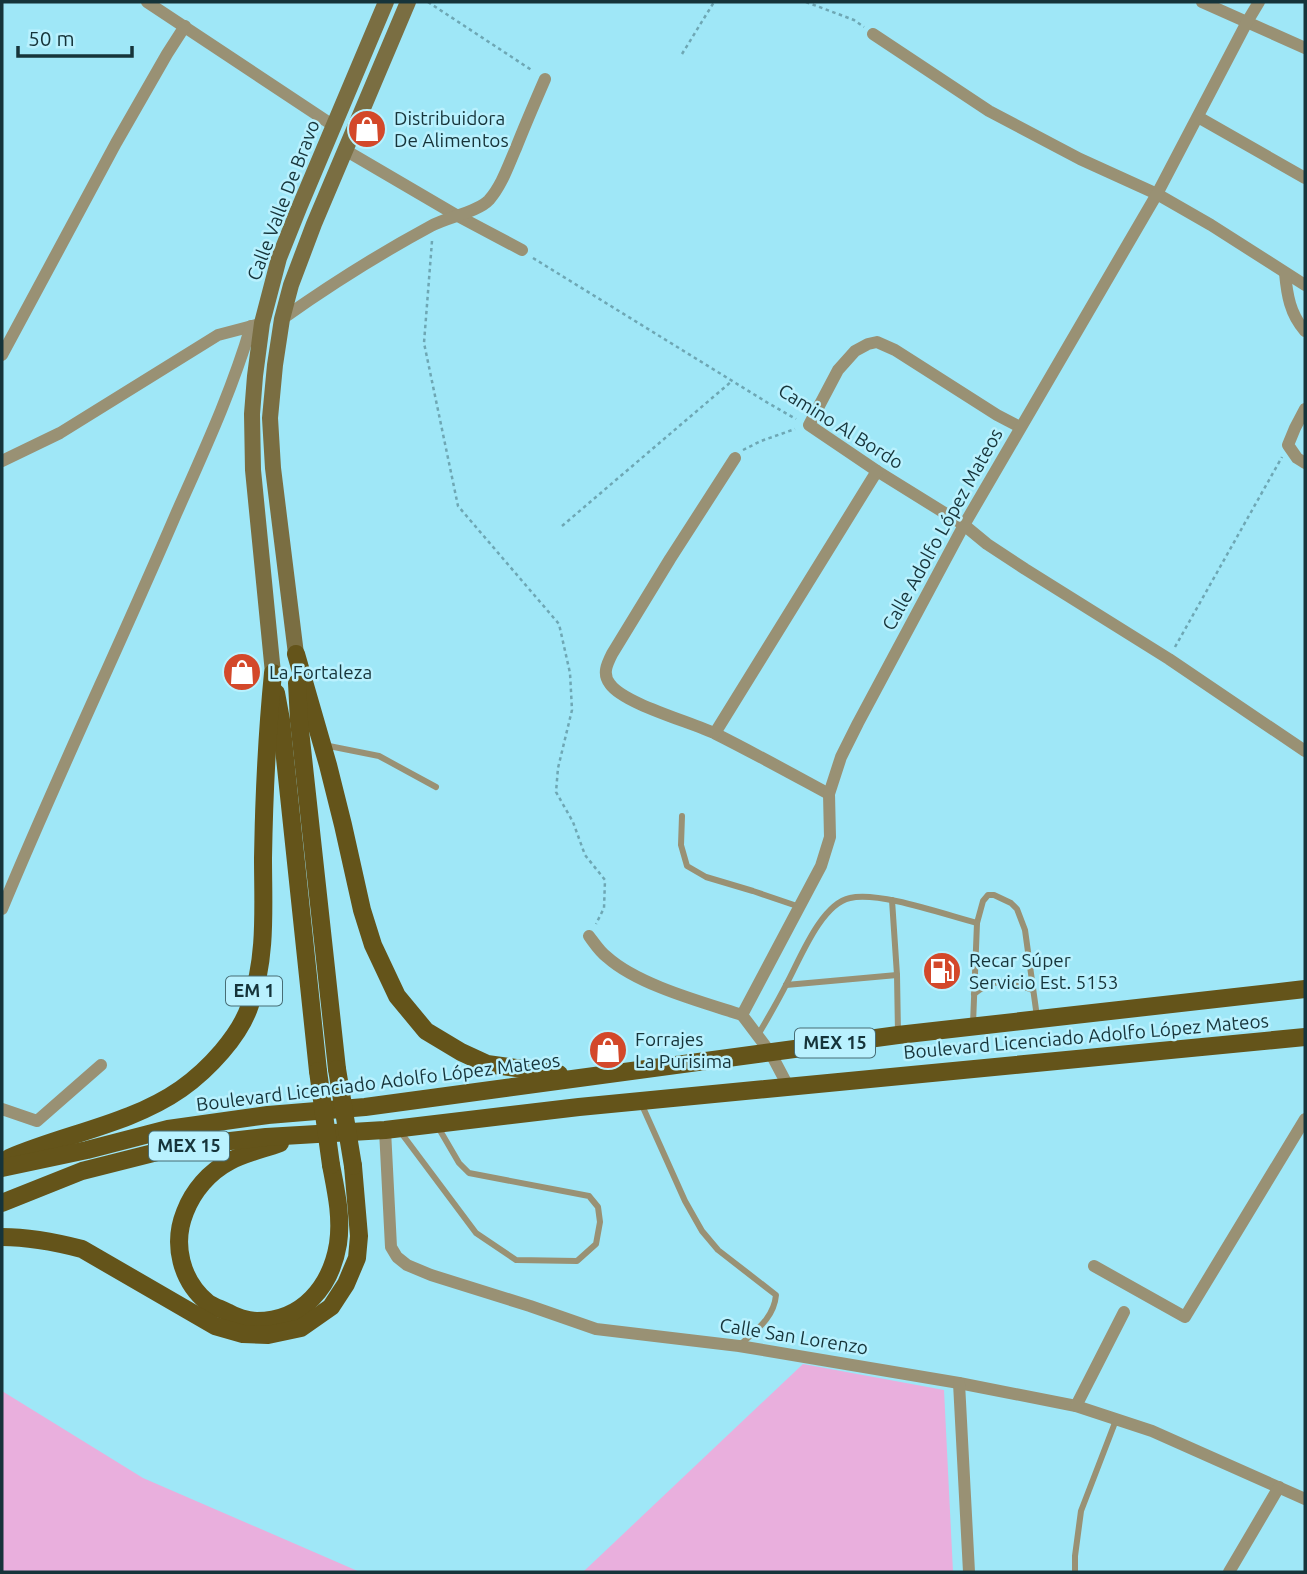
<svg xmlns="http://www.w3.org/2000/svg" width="1307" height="1574" viewBox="0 0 1307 1574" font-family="Ubuntu,sans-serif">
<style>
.green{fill:#e9afdd}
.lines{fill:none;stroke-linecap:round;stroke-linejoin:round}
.path{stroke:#6ea7b4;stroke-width:2.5;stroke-dasharray:3.5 3.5;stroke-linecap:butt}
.lane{stroke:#999174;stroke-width:6}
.street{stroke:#999174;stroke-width:12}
.secondary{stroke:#7a6e42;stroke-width:16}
.primary{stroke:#64541a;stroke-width:18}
.primary-bridge{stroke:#64541a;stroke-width:18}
.labels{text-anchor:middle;stroke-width:5;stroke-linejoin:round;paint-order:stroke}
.shield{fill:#b9f1fe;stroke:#476d75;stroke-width:2}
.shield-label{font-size:18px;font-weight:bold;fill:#16343a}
.poi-label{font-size:19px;fill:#16343a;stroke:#b9f1fe;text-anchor:start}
.street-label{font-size:19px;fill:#16343a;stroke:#b9f1fe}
</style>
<rect width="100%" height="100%" fill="#9fe7f7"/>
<g class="green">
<polygon points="803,1364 944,1390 953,1572 583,1572"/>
<polygon points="2,1391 143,1478 360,1572 2,1572"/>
</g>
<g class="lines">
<g class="path">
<polyline points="428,2 533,71"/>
<polyline points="806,2 854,20 864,27"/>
<polyline points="682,54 714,2"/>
<polyline points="432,241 424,343 458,506 559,624 570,673 572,710 558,768 556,792 573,822 585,855 605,880 604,908 596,924"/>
<polyline points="533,258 768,403 796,419"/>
<polyline points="743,450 761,441 795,429"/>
<polyline points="562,526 732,381"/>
<polyline points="1175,647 1282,457"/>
</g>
<g class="lane">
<polyline points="324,745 379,756 436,787"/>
<polyline points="682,816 681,845 687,866 706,877 753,891 800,907"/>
<polyline points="892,900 897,975 898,1033"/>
<polyline points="786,985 897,975"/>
<path d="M 974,994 C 996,976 1007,981 1033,990"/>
<polyline points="973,1024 977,923 983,901 988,895 994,895 1011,903 1017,909 1025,930 1037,1017"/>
<path d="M 758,1035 C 768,1018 778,1001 787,983 C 800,959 821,904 850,898 C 879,891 946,915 977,923"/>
<path d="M 641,1103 L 685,1201 L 702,1231 L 718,1250 L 776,1295 C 774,1318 756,1330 740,1345"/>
<polyline points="399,1130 476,1233 516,1260 577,1261 596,1244 600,1222 598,1207 589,1196 469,1173 459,1163 438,1127"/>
<polyline points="1075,1572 1075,1556 1081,1511 1116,1420"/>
</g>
<g class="street">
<polyline points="147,2 334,126"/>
<polyline points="1202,2 1305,48"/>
<polyline points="873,34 989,111 1080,159 1157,194 1211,225 1305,285"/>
<polyline points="1198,117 1305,178"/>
<polyline points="345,150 456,215 522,250"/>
<path d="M 1285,273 C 1287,295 1290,314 1305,331"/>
<path d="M 282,319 C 330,285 379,254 431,226 C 447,217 478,212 489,200 C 502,185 508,166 516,148 C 525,125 535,102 545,79"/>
<polyline points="2,355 116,143 167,54 185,26"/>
<polyline points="1305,409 1295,428 1288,445 1297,458 1305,463"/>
<polyline points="1020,427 997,415 895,350 877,342 868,344 855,351 838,370 809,425 877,471 964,525 987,544 1025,569 1169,659 1305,751"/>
<path d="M 735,458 L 670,559 L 612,654 C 607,664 602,674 610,684 C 624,704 691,722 716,734 C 754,753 792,774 829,794"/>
<polyline points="2,461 60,433 218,335 256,325"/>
<polyline points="715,733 877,471"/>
<path d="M 2,909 C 57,776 119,647 176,514 C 203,453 232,391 251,326"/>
<path d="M 589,936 C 595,944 600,952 607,957 C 638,985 702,1002 742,1015"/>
<polyline points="788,1086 770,1052 742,1015 821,866 830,837 829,794 841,757 858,723 964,525 1157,194 1247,22 1259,2"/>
<polyline points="2,1109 37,1121 101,1065"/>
<polyline points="385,1130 391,1247 397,1257 407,1265 431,1275 530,1306 596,1329 739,1346 959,1383 1076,1406 1152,1431 1305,1499"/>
<polyline points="1094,1266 1185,1317 1305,1119"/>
<polyline points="959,1383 969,1572"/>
<polyline points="1076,1406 1124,1312"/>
<polyline points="1229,1572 1279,1487"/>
</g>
<g class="secondary">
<polyline points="296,654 273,468 270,418 275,365 282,319 291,285 314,224 408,2"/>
<polyline points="273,673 253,470 252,414 255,376 262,323 279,258 299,208 386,2"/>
</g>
<g class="primary">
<polyline points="296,654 328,765 343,825 362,910 373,945 397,996 426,1031 461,1052 487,1064 559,1074"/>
<polyline points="297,683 299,721 337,1069"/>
<polyline points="276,693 281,720 318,1071"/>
<path d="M 280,1143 C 264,1149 245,1153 230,1161 C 209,1172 193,1191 185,1212 C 172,1244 181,1281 208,1303 C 214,1307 221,1309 227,1312 C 235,1317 248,1321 257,1321 C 303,1321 331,1286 338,1244 C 342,1217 336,1191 331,1165"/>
<path d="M 9,1158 C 64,1134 131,1124 181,1089 C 208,1070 240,1036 250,1005 C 267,957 263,907 263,858 C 264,796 267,734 273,673"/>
<polyline points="2,1168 87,1150 168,1129 268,1115 365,1107 898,1035 1305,989"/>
<polyline points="2,1203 82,1171 177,1147 266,1137 385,1130 579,1107 1305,1037"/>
<path d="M 2,1237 C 29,1237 55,1242 82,1249 L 215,1326 L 243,1334 L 268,1335 L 301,1328 L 331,1307 L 346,1284 L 357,1258 L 359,1236 L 353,1166"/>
</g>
<g class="primary-bridge">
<polyline points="337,1069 353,1166"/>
<polyline points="318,1071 331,1165"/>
</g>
</g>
<defs>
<symbol id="shop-disc" viewBox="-11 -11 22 22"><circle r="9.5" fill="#d3482a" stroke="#b9f1fe"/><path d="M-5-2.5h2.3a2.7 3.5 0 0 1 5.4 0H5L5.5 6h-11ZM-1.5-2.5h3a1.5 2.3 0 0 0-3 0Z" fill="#fff"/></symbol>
<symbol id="fuel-disc" viewBox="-11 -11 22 22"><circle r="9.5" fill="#d3482a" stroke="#b9f1fe"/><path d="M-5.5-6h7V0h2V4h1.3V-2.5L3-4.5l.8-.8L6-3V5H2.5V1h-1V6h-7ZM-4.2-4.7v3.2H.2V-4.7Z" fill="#fff"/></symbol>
</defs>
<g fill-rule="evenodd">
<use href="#shop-disc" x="345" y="107" width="44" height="44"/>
<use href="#shop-disc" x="220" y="650" width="44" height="44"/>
<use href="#fuel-disc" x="920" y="949" width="44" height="44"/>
<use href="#shop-disc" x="586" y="1028" width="44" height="44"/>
</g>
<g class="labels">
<g class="shield">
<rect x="226" y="976.5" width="56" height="29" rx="5"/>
<rect x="795" y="1028.5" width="80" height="29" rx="5"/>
<rect x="149" y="1131.5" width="80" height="29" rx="5"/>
</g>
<g class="shield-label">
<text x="254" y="997">EM 1</text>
<text x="835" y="1049">MEX 15</text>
<text x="189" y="1152">MEX 15</text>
</g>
<g class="poi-label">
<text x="394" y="125">Distribuidora<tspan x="394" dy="22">De Alimentos</tspan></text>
<text x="269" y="679">La Fortaleza</text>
<text x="969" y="967">Recar Súper<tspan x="969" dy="22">Servicio Est. 5153</tspan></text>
<text x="635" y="1046">Forrajes<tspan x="635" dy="22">La Purisima</tspan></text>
</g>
<g class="street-label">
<text transform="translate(283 200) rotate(-69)" y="7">Calle Valle De Bravo</text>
<text transform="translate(841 426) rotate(32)" y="7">Camino Al Bordo</text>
<text transform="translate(942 529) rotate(-61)" y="7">Calle Adolfo López Mateos</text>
<text transform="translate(1086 1036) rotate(-5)" y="7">Boulevard Licenciado Adolfo López Mateos</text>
<text transform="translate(378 1082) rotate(-7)" y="7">Boulevard Licenciado Adolfo López Mateos</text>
<text transform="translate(794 1336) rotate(9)" y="7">Calle San Lorenzo</text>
</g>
</g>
<rect width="1307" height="1574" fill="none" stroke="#16343a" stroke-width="7"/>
<path d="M18 46v10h114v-10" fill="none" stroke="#16343a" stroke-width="3.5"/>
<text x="28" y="46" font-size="21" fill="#16343a" stroke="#b9f1fe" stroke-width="5" paint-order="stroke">50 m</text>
</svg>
